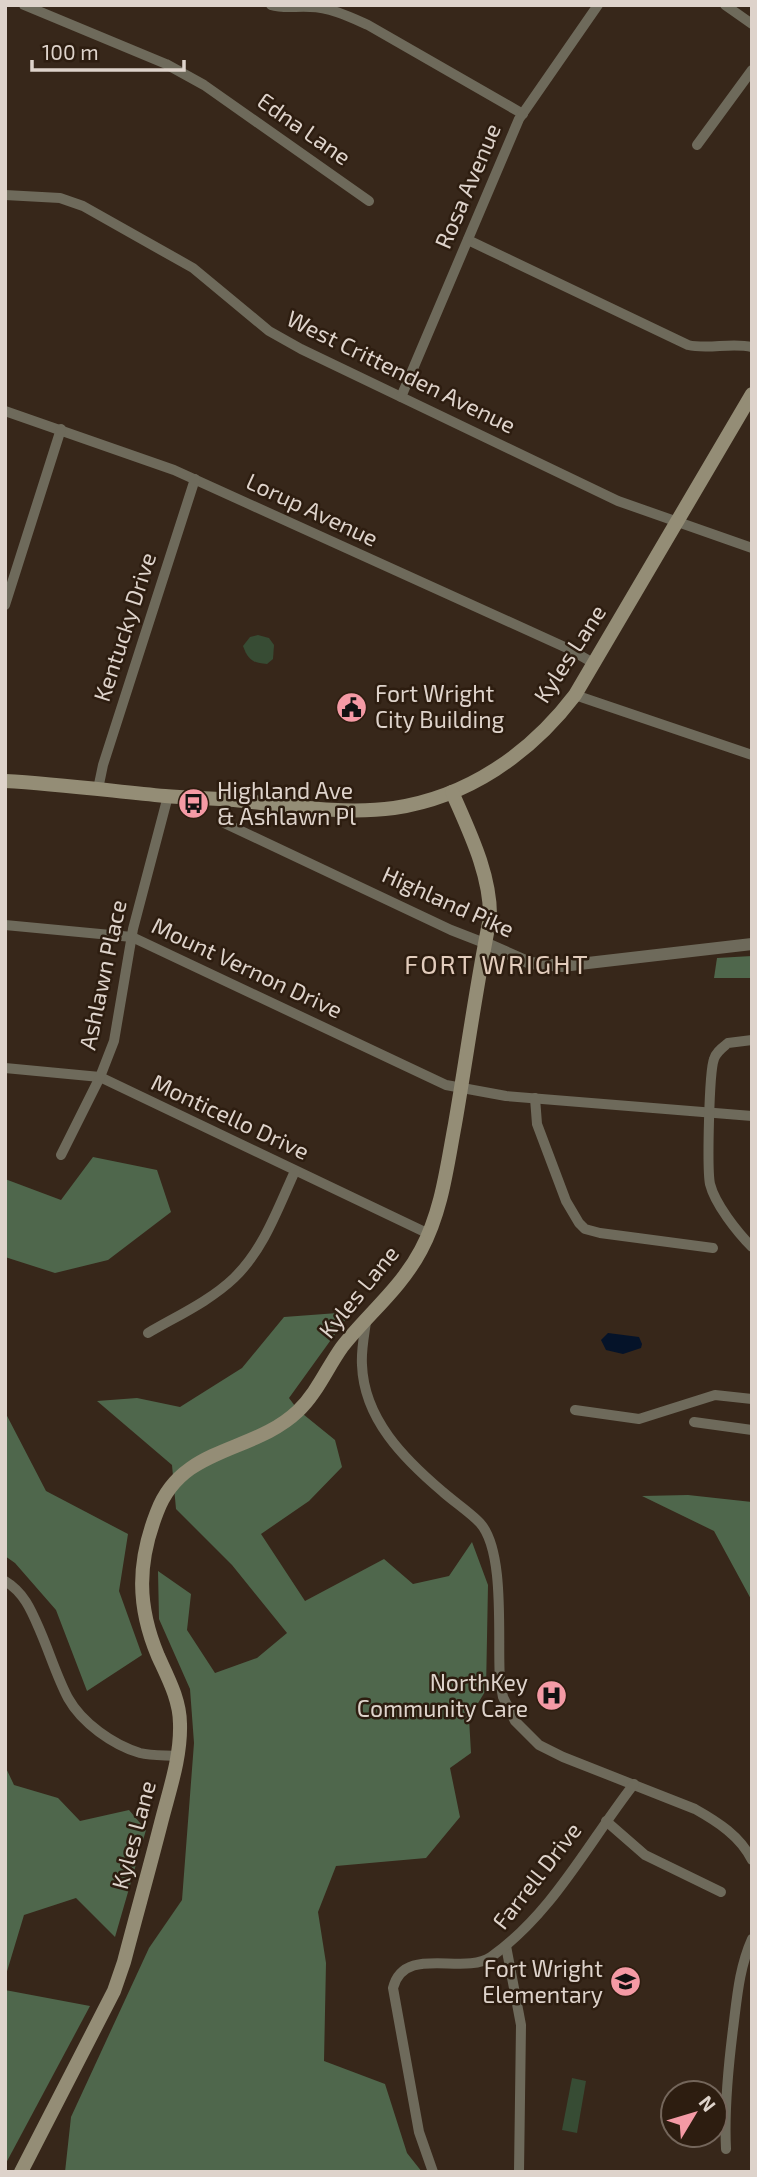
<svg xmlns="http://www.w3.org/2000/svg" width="757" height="2177" viewBox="0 0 757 2177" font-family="'Exo 2',sans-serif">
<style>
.green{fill:#374c34}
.forest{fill:#4f674c}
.water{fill:#051329}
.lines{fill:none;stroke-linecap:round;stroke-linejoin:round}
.minor{stroke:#6e6a5b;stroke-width:10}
.tertiary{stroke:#6e6a5b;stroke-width:12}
.secondary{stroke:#948d76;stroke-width:14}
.labels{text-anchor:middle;stroke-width:5;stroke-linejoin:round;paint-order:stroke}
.street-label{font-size:23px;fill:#ded3cb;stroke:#2d1d10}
.poi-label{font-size:23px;fill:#ded3cb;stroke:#2d1d10;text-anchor:start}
.quarter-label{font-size:26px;letter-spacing:2px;fill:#e2ccbc;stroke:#2d1d10}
</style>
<rect width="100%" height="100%" fill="#37271a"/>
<g class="green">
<path d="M 258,635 L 269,638 L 274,645 L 273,659 L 267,664 C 253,663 248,660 243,646 L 250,637 Z"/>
<polygon points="572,2078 586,2081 577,2133 562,2130"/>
</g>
<g class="forest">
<polygon points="752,956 752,978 714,978 717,958"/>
<polygon points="93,1157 157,1170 171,1212 108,1260 55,1273 5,1257 5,1179 61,1200"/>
<polygon points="351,1312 289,1398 298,1410 335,1440 342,1467 309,1501 261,1534 305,1601 384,1559 413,1584 449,1576 472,1542 488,1585 486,1690 469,1718 471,1753 450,1768 460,1817 426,1858 336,1866 318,1912 326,1963 324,2061 385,2084 407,2153 422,2172 65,2172 71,2117 149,1948 182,1900 194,1743 190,1689 159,1619 158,1571 191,1594 187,1630 215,1673 257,1658 287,1633 232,1565 176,1509 172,1465 97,1401 137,1398 180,1407 242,1368 284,1317"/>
<polygon points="5,1412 46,1491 128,1534 119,1591 142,1655 87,1691 56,1610 15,1563 5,1556"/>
<polygon points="688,1495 752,1502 752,1601 714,1531 642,1496"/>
<polygon points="5,1766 14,1785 58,1798 80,1821 129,1810 146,1830 115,1937 76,1898 24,1915 5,1978"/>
<polygon points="5,1990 90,2006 5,2165"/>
</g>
<polygon class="water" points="608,1333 639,1337 642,1344 641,1348 623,1354 606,1350 601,1340"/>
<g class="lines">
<g class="minor">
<polyline points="24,5 166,64 204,85 369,201"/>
<path d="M 271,5 C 284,9 296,6 310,7 C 329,7 350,17 368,25 L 523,114"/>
<polyline points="725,5 752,24"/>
<polyline points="697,145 752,70"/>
<polyline points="5,195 60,198 83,206 193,268 269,331 301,349 618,501 752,548"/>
<path d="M 468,240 L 688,345 C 709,350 730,342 752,347"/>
<polyline points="401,397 519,119 598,5"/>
<polyline points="5,411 174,470 569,649 595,664"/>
<polyline points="5,605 61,429"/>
<polyline points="575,695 752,755"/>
<polyline points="98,789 103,765 195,479"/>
<polyline points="222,822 451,930 487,944"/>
<polyline points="5,925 132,937 446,1085 506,1096 752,1116"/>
<path d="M 752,1040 L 728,1043 C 722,1048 716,1052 714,1059 C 709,1072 707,1169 710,1184 C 715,1204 737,1232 752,1247"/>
<polyline points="5,1068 100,1077 429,1234"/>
<polyline points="535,1098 537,1124 566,1201 579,1223 585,1229 600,1233 713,1248"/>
<polyline points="61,1155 100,1077 114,1041 133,929 168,796"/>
<path d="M 366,1322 C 364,1336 361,1351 362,1365 C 364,1419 404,1459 443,1492 C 453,1501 472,1514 480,1523 C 506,1552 497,1641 500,1681 L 503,1697 L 515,1721 L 539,1745 L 563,1757 L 695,1809 C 718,1822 740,1836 752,1860"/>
<path d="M 148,1333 C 177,1316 210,1301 234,1278 C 264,1249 278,1208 295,1171"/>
<polyline points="575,1410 639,1419 715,1395 752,1399"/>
<polyline points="694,1422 752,1430"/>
<path d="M 5,1581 C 25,1593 32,1612 41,1633 C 50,1654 57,1677 68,1698 C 82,1723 113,1745 140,1753 C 152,1756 165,1755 178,1756"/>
<polyline points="606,1821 645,1855 721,1892"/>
<polyline points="506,1946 521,2025 519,2172"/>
<path d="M 726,2149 C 724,2109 728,2069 733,2029 C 737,1998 739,1968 752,1939"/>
<path d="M 433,2172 L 419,2132 L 393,1988 C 404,1944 463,1976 491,1957 C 553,1913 588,1843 634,1784"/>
</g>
<polyline class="tertiary" points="487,944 530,963 562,966 752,944"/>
<g class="secondary">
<path d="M 5,781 C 59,784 112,791 165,796 C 188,798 211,798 234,800 C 286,805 342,815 394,808 C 468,797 530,754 575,695 L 752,394"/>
<path d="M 21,2172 L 114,1991 L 124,1962 C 136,1916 149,1870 161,1823 C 169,1791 181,1758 180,1724 C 180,1700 168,1678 158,1656 C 137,1606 137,1563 157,1512 C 182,1445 253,1454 298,1411 C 317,1393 327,1368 342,1347 C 368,1314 401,1288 421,1250 C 442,1211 447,1166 455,1124 C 467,1055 476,986 490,918 C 491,875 469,831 452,792"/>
</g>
</g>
<defs>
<symbol id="civic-disc" viewBox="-11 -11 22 22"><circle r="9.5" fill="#f49aa5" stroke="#2d1d10"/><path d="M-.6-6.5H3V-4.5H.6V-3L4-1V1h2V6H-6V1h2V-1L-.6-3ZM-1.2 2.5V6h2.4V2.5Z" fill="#111"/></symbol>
<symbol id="bus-disc" viewBox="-11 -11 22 22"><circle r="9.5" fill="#f49aa5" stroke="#2d1d10"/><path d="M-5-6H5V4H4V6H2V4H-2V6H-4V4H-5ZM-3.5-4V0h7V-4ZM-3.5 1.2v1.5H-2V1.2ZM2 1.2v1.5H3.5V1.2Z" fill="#111"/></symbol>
<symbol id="hospital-disc" viewBox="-11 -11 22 22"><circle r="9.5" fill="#f49aa5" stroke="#2d1d10"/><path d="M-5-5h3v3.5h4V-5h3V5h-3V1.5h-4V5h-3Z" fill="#111"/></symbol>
<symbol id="school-disc" viewBox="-11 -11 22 22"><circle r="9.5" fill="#f49aa5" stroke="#2d1d10"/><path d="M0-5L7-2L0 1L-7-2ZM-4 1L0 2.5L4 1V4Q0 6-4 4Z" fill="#111"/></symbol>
</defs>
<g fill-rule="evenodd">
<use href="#civic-disc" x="334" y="690" width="35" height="35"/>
<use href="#bus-disc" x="176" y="786" width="35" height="35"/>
<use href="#hospital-disc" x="534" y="1678" width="35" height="35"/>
<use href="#school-disc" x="608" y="1964" width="35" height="35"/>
</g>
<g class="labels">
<g class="street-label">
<text transform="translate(304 129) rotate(35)" y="8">Edna Lane</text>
<text transform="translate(468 186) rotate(-67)" y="8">Rosa Avenue</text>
<text transform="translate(401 372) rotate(26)" y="8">West Crittenden Avenue</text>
<text transform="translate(312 510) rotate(25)" y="8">Lorup Avenue</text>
<text transform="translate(125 627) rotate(-72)" y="8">Kentucky Drive</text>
<text transform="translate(570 654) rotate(-57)" y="8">Kyles Lane</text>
<text transform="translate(448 902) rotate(24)" y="8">Highland Pike</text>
<text transform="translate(247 968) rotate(25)" y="8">Mount Vernon Drive</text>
<text transform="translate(103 975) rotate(-78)" y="8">Ashlawn Place</text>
<text transform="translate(230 1117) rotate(25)" y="8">Monticello Drive</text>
<text transform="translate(359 1292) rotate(-51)" y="8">Kyles Lane</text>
<text transform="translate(134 1835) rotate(-75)" y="8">Kyles Lane</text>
<text transform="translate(537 1876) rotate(-52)" y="8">Farrell Drive</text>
</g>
<g class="poi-label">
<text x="375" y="702">Fort Wright<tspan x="375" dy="26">City Building</tspan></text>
<text x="217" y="799">Highland Ave<tspan x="217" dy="26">&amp; Ashlawn Pl</tspan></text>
<text x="528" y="1691" text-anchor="end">NorthKey<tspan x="528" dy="26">Community Care</tspan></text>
<text x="603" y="1977" text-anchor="end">Fort Wright<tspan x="603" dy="26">Elementary</tspan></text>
</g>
<g class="quarter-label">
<text x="497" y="974">FORT WRIGHT</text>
</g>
</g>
<rect width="757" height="2177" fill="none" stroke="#ded3cb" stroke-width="14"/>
<g transform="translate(694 2114) rotate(52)"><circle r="33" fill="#2d1d10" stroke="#74665b" stroke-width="2"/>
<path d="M0-5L12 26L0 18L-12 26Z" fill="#f49aa5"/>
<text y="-10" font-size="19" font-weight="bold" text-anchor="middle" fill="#ded3cb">N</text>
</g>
<path d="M32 60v10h152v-10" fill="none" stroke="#ded3cb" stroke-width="3.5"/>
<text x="42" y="60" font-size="21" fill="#ded3cb" stroke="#2d1d10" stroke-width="5" paint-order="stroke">100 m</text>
</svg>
